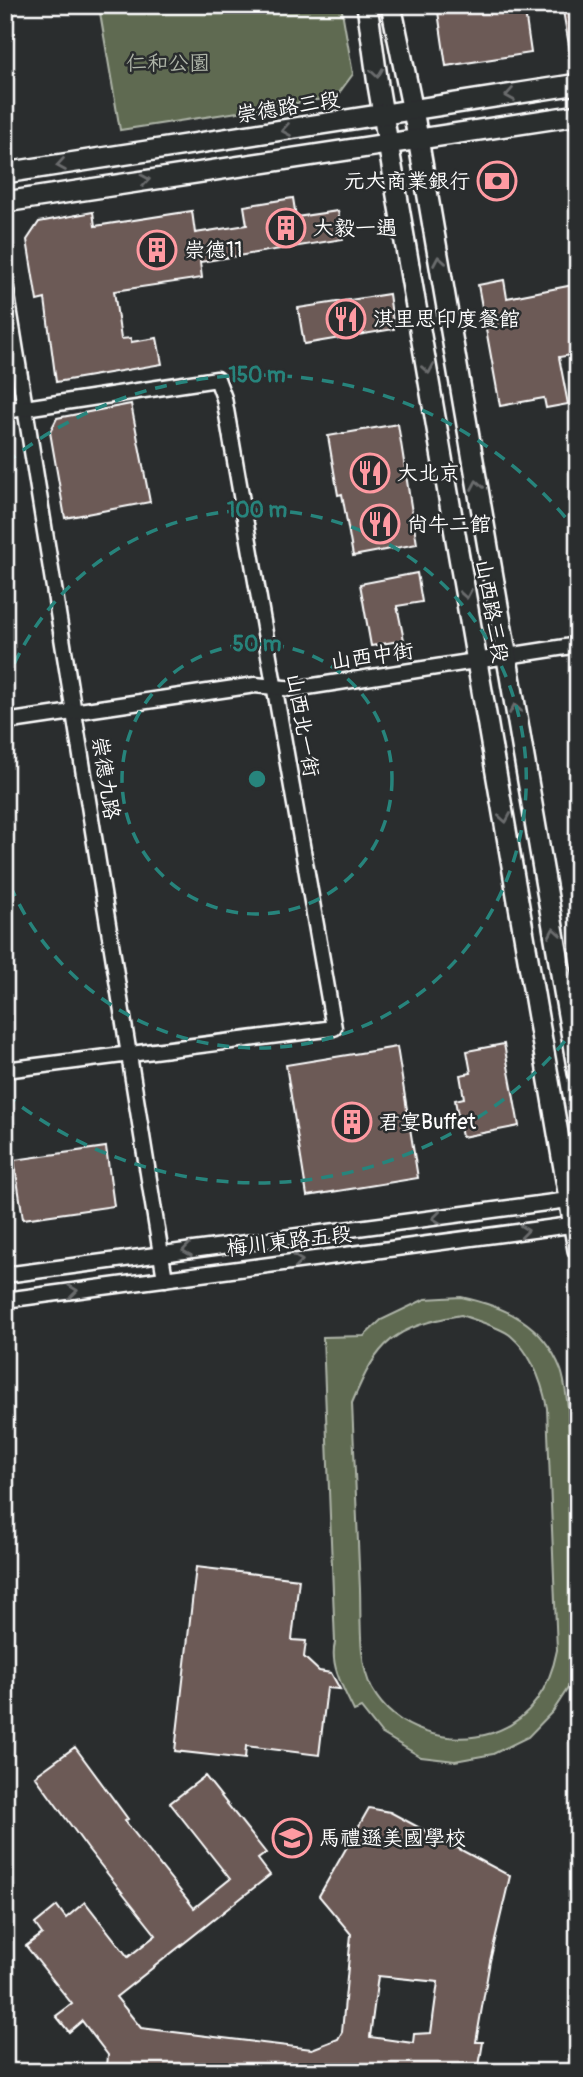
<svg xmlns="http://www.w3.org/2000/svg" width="583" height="2077" viewBox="0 0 583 2077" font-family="Pangolin,'LXGW WenKai TC',sans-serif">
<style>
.green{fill:#5e6a51;stroke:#aeb4a8;stroke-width:2;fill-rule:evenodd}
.building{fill:#6c5a57;stroke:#fff;stroke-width:2;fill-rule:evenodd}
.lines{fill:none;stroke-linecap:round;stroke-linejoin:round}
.street-casing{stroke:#fff;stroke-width:19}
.secondary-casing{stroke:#fff;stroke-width:24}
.street{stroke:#2a2d2e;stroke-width:14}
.secondary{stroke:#2a2d2e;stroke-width:19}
.oneway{stroke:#6a6c6d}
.ring{fill:none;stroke:#27847c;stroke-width:3.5;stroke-dasharray:12 9}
.labels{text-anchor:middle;stroke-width:5;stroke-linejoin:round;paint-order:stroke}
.park-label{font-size:21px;fill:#aeb4a8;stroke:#2a2d2e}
.street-label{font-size:21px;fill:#fff;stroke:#2a2d2e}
.poi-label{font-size:21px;fill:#fff;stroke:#2a2d2e;text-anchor:start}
.centre{fill:#27847c;stroke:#2a2d2e;stroke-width:3.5}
.ring-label{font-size:21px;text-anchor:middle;font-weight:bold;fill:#27847c;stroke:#2a2d2e;stroke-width:5;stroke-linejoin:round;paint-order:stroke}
</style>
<rect width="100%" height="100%" fill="#2a2d2e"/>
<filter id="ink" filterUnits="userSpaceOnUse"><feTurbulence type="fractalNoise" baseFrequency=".0143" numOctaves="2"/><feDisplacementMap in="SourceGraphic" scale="14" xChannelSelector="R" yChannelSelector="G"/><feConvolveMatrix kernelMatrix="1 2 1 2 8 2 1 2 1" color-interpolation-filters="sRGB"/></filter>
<g filter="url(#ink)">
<g class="green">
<polygon points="106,5 341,5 353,74 336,97 120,130 99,7"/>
<path d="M 461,1297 C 506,1307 543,1323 561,1370 C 565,1381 566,1395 568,1407 L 578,1649 L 568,1688 L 553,1711 L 528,1737 L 493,1754 L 455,1761 L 421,1757 L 381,1733 L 361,1708 L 354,1711 C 345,1692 329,1665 335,1643 L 323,1337 L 364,1336 L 381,1320 L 425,1299 ZM 461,1315 C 474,1320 501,1327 511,1336 C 532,1354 542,1382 547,1408 L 557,1650 C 550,1687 530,1721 492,1733 C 449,1746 395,1731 372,1689 C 358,1664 361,1617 360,1589 C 357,1527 355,1465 352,1403 C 378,1340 394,1327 461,1315 Z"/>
</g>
<g class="building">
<polygon points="437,5 524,5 531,53 446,66"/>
<polygon points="562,5 578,5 578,50 570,51"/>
<polygon points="293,198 296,217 338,211 343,239 200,262 202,278 114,291 121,339 131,338 131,342 157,338 162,364 56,382 45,299 37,301 27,240 39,222 93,212 95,226 192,211 195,233 247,225 244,206"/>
<polygon points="504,280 507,298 578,284 578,354 559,357 568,404 546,408 544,398 500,406 478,285"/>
<polygon points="389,294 394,329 304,344 298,308"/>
<polygon points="131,404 150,502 65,518 50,432 57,418"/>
<polygon points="398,424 417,544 353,556 342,494 338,495 328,436"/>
<polygon points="417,573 422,602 397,606 404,640 371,646 360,584"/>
<polygon points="504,1044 519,1126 462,1137 455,1100 464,1098 460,1075 471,1073 467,1051"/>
<polygon points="397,1047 418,1178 307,1196 286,1065"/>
<polygon points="106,1147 114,1206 23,1219 14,1160"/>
<polygon points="196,1567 299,1579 292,1640 306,1641 304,1657 319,1671 331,1673 340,1689 327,1688 319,1755 246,1746 245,1759 175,1751"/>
<path d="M 75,1747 L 128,1819 L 125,1821 L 194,1908 L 230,1879 L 170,1803 L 205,1776 L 266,1853 L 258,1859 L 270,1875 L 116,1997 L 141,2028 L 312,2049 L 338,2039 L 342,2032 L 351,1934 L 319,1896 L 369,1808 L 390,1812 L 510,1876 L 490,1961 L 476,2042 L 483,2042 L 478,2072 L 140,2072 L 107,2067 L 108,2055 L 82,2021 L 69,2032 L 56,2016 L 72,2004 L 26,1946 L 42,1934 L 35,1924 L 57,1906 L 66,1918 L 85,1902 L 128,1957 L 156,1935 L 88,1849 L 35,1776 ZM 378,1976 L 438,1982 L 431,2033 L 414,2034 L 413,2043 L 370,2037 Z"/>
</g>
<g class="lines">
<defs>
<g id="street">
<polyline points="5,283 165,1279"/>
<polyline points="5,411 217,379 224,398 334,1028 5,1070"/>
<polyline points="5,722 255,685 294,689 578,645"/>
<polyline points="5,1275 576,1199"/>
<polyline points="5,1300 578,1224"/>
</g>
<g id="secondary">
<polyline points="5,5 6,5"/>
<polyline points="367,5 378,85 578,1250"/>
<polyline points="391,5 415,121 578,1073"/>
<polyline points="5,173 578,84"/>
<polyline points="5,202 578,115"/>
</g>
</defs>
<use href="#street" class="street-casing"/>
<use href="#secondary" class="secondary-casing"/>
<use href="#street" class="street"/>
<use href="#secondary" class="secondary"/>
</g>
<defs><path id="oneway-chevron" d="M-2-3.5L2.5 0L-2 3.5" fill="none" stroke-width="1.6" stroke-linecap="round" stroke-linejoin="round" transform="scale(1.75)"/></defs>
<g class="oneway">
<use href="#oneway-chevron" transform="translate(377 73) rotate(82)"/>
<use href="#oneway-chevron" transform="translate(510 95) rotate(171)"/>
<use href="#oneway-chevron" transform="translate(286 130) rotate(171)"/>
<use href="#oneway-chevron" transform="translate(61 165) rotate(171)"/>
<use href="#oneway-chevron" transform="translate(145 180) rotate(-9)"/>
<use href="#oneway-chevron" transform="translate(439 261) rotate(-100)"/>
<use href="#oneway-chevron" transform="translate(428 369) rotate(80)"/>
<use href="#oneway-chevron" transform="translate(477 485) rotate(-100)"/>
<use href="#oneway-chevron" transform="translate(466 594) rotate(80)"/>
<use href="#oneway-chevron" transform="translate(515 709) rotate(-100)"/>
<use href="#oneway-chevron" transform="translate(505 818) rotate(80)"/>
<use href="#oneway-chevron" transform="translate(554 933) rotate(-100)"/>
<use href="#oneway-chevron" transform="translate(437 1218) rotate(173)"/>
<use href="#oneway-chevron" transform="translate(524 1231) rotate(-7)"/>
<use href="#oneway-chevron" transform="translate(187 1250) rotate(172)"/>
<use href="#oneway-chevron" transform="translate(298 1261) rotate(-7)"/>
<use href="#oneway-chevron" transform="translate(73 1291) rotate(-7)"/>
</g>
</g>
<g class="ring">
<circle cx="257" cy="779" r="135"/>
<path d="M6 683A269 269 0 1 1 6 875"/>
<path d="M578 1025A404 404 0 0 1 6 1095M6 463A404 404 0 0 1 578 533"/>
</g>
<defs>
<symbol id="bank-ring" viewBox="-11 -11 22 22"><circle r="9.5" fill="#2a2d2e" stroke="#ff9aa2" stroke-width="1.5"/><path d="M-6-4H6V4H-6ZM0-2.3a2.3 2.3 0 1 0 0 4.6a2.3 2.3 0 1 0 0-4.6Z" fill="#ff9aa2"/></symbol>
<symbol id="building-ring" viewBox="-11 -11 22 22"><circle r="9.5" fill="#2a2d2e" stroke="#ff9aa2" stroke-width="1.5"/><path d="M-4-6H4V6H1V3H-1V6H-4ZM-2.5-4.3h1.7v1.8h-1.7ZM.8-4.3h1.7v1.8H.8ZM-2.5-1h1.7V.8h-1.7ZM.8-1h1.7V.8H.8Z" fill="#ff9aa2"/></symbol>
<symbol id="restaurant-ring" viewBox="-11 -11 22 22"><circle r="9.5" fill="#2a2d2e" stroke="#ff9aa2" stroke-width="1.5"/><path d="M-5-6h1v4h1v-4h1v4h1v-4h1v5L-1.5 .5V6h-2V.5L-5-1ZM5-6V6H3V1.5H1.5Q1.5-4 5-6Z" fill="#ff9aa2"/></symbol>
<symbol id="school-ring" viewBox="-11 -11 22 22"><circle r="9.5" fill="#2a2d2e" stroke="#ff9aa2" stroke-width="1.5"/><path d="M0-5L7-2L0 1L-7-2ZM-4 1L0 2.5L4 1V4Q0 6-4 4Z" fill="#ff9aa2"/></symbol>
</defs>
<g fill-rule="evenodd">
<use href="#bank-ring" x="475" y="159" width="44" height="44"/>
<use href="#building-ring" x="264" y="206" width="44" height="44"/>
<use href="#building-ring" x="135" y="228" width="44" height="44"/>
<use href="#restaurant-ring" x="324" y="297" width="44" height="44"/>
<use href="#restaurant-ring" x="348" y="451" width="44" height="44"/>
<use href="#restaurant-ring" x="358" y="502" width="44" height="44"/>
<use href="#building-ring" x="330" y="1100" width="44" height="44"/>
<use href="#school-ring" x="270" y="1816" width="44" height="44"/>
</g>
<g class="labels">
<g class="park-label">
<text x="168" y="70">仁和公園</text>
</g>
<g class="street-label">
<text transform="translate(288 107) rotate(-9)" y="7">崇德路三段</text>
<text transform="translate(492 611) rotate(80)" y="7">山西路三段</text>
<text transform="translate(372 656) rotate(-8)" y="7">山西中街</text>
<text transform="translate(303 725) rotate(80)" y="7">山西北一街</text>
<text transform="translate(106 778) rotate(81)" y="7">崇德九路</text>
<text transform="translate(289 1241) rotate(-7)" y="7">梅川東路五段</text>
</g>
<g class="poi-label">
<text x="470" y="188" text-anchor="end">元大商業銀行</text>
<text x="313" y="235">大毅一遇</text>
<text x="184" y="257">崇德11</text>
<text x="373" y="326">淇里思印度餐館</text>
<text x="397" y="480">大北京</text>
<text x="407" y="531">尚牛二館</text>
<text x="379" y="1129">君宴Buffet</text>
<text x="319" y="1845">馬禮遜美國學校</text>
</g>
</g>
<circle cx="257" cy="779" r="10" class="centre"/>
<g class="ring-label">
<text x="257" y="382">150 m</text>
<text x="257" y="517">100 m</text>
<text x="257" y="651">50 m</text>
</g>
<rect width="583" height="2077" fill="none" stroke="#2a2d2e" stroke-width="28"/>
<rect x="14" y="14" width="555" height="2049" fill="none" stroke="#fff" stroke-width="2.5" filter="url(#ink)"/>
</svg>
